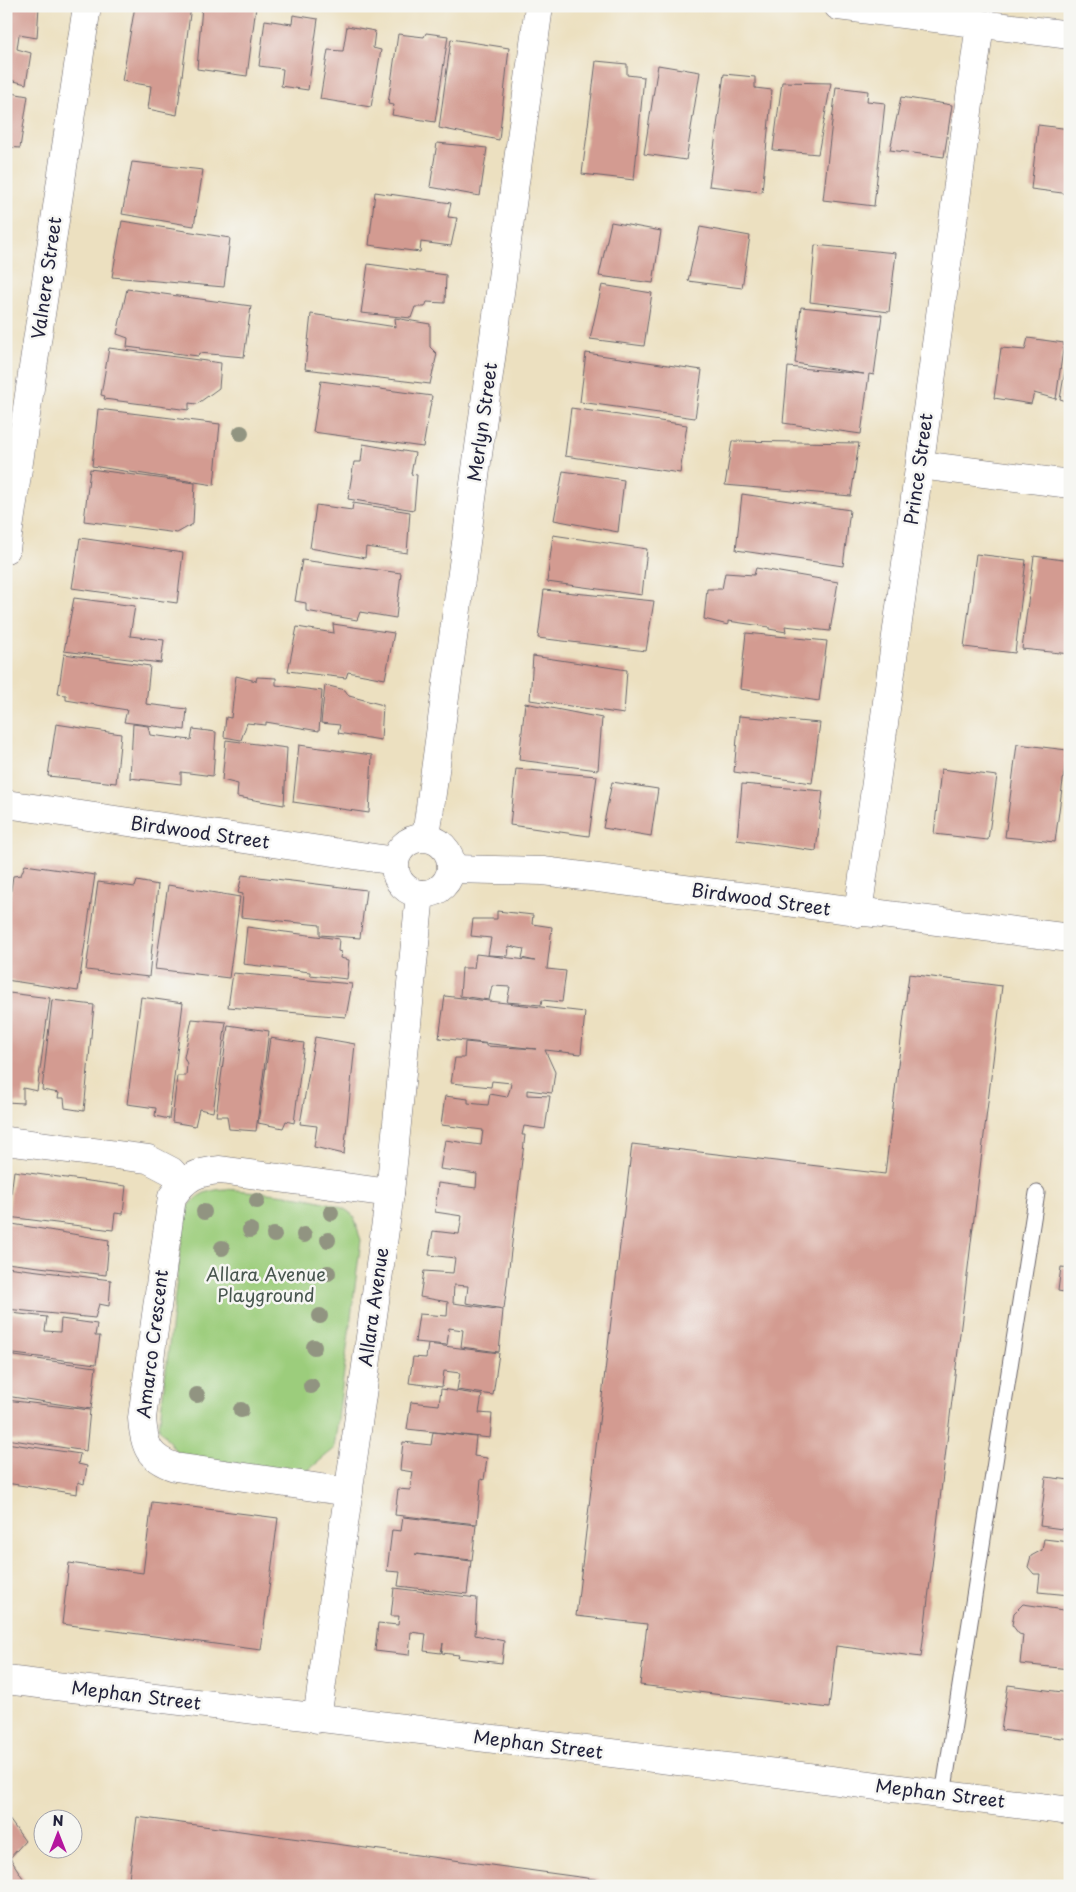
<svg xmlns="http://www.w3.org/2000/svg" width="1076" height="1892" viewBox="0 0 1076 1892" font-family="'Playpen Sans',sans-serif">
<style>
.green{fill:#9ccd7c;stroke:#5f785c}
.building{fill:#d39b91}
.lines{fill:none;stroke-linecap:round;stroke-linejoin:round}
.service-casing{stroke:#69646a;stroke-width:17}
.minor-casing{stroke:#69646a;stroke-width:29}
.tertiary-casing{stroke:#69646a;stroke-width:29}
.service{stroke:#fff;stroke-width:15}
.minor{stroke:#fff;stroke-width:28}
.tertiary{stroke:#fff;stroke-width:28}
.tree{fill:#919481}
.labels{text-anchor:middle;stroke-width:5;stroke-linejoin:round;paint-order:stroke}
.street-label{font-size:18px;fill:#22223b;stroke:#f6f6f2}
.park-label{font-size:18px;fill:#47554e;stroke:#f6f6f2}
</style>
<rect width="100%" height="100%" fill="#f6f6f2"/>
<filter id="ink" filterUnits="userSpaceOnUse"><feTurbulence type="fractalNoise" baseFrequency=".02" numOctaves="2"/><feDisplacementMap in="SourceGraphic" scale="10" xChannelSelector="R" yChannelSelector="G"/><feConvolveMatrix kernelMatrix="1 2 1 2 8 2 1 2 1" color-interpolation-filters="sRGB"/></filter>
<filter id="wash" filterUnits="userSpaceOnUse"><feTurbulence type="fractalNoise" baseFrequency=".0096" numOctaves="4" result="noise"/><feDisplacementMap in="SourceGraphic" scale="20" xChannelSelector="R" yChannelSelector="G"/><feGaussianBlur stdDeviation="1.12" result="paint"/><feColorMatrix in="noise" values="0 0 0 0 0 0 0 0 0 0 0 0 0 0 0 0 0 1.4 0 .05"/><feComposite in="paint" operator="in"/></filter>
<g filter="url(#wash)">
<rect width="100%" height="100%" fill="#ece0c0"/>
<path class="green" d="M 226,1189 C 251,1192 341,1196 354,1217 C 357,1224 358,1233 361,1240 L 334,1449 L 306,1472 L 181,1458 L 159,1428 L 185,1213 C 194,1195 206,1190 226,1189 Z"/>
<g id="blocks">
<g class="building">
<polygon points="6,6 39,6 37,38 19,35 17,49 31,53 26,84 6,79"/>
<polygon points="135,6 191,6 177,115 148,109 151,86 122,81"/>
<polygon points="202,6 256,7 247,76 197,69"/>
<polygon points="293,15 318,19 308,90 281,86 283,69 259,66 265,20 292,24"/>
<polygon points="347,26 375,31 373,48 381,50 371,107 320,99 328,50 343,51"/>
<polygon points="426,33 448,36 435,122 392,115 394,105 388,104 398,34 424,37"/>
<polygon points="451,39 509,48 499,140 439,128"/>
<polygon points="596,61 627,64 627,75 644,77 634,180 582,174"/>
<polygon points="658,65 700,72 686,160 644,154"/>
<polygon points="724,74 755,77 755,88 772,90 762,192 709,186"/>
<polygon points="782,82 831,83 818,154 773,150"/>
<polygon points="836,87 868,91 867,101 885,103 874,206 823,200"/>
<polygon points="6,92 28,96 20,148 6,147"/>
<polygon points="901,97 952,105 944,157 890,150"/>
<polygon points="1038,125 1070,129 1070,194 1031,189"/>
<polygon points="437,143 487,148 480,196 430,187"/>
<polygon points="132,162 203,170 194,226 122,214"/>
<polygon points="375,192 451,203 448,217 457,218 451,246 421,242 420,252 369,245"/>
<polygon points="122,221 230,238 224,287 112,277"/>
<polygon points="611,222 661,231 653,283 599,276"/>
<polygon points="700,227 750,236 742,288 688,281"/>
<polygon points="815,245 896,253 889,312 810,302"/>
<polygon points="368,264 446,275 445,303 427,302 425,307 415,307 411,318 361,313"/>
<polygon points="602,285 652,293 644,346 590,339"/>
<polygon points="127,289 251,306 244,357 199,353 198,356 127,347 128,338 117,334"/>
<polygon points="801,307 882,315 874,375 869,374 861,434 783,423 788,367 864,374 795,363"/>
<polygon points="311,314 396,327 395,318 430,324 430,347 437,354 430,384 305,369"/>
<polygon points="1028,338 1064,343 1056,399 1034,393 1031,404 994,398 1001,348 1025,350"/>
<polygon points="1069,347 1070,347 1070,402 1060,399"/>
<polygon points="109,348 221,363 219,388 197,404 189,403 189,410 104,399 105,396 101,395"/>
<polygon points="586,353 702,370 695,418 580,402"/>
<polygon points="321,381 432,396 423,447 313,432"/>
<polygon points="571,408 687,425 680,473 565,456"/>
<polygon points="98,409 220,424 214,485 92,466"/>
<polygon points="732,441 859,443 851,496 725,485"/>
<polygon points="363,444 415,453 411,474 417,475 414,510 348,499 354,462 361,462"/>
<polygon points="90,469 195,483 193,524 177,533 84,521"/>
<polygon points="563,471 624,480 618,532 554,520"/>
<polygon points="742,494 850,510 843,566 736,550"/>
<polygon points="353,503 410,512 407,553 366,547 365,558 310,548 316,505 352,510"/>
<polygon points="553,535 647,549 642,595 547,582"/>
<polygon points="80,538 183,553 177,603 72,588"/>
<polygon points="976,554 1026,560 1015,653 964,647"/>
<polygon points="1034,556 1070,561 1070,654 1022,649"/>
<polygon points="302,560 401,573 396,618 360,612 357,620 306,611 306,603 295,601"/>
<polygon points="756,568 838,582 830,631 785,626 786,632 769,629 769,627 728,621 728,625 704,619 707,589 722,589 725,573 754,575"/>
<polygon points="544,590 654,601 646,651 538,638"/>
<polygon points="74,598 135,606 130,636 164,640 161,663 64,651"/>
<polygon points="333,624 394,633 385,679 348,672 346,678 288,671 297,627 334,633"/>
<polygon points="746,633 827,641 819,701 740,689"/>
<polygon points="64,654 150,666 146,704 187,709 185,730 124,722 127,710 66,700 66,695 58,694"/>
<polygon points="533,656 627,670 624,714 530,700"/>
<polygon points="236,676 256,681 257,677 276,678 276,685 322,691 319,731 266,722 266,725 247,723 241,740 224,737 226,717 231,718"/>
<polygon points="325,685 345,690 349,696 383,705 381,740 338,733 340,725 321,723"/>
<polygon points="525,703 602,718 598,770 519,760"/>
<polygon points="739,716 820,723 812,783 734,772"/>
<polygon points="56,724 121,734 116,783 48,776"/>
<polygon points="133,724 148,726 150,735 191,740 193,729 216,732 213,776 181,772 181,784 130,778"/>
<polygon points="226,740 287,748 284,805 237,797 238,784 222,780"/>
<polygon points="1017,744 1067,750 1055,842 1005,837"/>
<polygon points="299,745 372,755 369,813 293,802"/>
<polygon points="516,769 597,776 589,836 510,825"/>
<polygon points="941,769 997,776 988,840 934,834"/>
<polygon points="612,782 658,789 651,836 603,828"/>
<polygon points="742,784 823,791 816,851 737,840"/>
<polygon points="25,865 95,875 78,991 6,980 6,923 13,876 21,875"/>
<polygon points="242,875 366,890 360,938 320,935 320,925 241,917 243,894 238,893"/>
<polygon points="137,881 158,885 149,977 86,970 98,882 135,887"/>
<polygon points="168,885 240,897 229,978 155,969"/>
<polygon points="497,911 533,915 532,924 552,927 547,969 566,971 562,1002 542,1000 541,1005 507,1002 510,987 492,986 489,1000 460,996 462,968 474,968 476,954 535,961 522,958 524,949 509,946 508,956 488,955 491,938 471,936 473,919 497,919"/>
<polygon points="247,927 339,939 338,951 341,952 340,958 349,960 347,979 310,975 310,972 243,964"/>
<polygon points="233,973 352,984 346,1017 228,1007"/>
<polygon points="909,974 1002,986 921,1657 836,1646 829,1708 640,1685 647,1624 576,1616 632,1144 885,1174"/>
<polygon points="9,993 50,998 37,1091 23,1088 23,1103 6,1102 6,1017"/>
<polygon points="445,996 585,1012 581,1054 545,1050 555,1072 552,1093 527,1090 527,1095 550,1096 545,1129 524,1126 522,1135 525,1135 504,1309 466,1303 468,1286 454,1285 453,1303 503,1310 499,1352 461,1347 463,1330 449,1328 447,1345 415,1342 419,1314 447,1316 448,1302 420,1297 424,1271 453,1273 455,1258 429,1255 433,1231 459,1234 462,1216 435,1212 438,1183 476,1188 477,1174 440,1169 445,1140 481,1145 483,1130 441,1125 445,1096 468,1099 468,1103 488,1105 490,1094 507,1097 510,1089 511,1083 492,1081 491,1087 451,1083 455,1058 464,1058 465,1042 486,1044 486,1046 536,1049 439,1038"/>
<polygon points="141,997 183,1003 169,1119 155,1116 156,1108 127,1104"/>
<polygon points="52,1000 94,1005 84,1111 65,1108 64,1098 58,1098 59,1093 42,1090"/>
<polygon points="192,1019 226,1022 213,1112 199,1109 195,1126 172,1122 177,1076 186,1076 187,1064 184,1057"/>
<polygon points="228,1025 269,1031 256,1131 229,1129 227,1116 216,1116"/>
<polygon points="315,1037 355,1044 344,1154 314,1147 317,1126 300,1124"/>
<polygon points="270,1038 304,1043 294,1123 286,1121 283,1128 258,1123"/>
<polygon points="14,1171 126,1186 123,1214 115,1213 113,1230 8,1217"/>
<polygon points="6,1223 109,1240 106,1275 6,1263"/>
<polygon points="6,1267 111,1280 109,1306 99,1304 95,1318 6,1309"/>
<polygon points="1061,1267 1070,1268 1070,1293 1058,1291"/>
<polygon points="11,1313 47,1317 45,1331 60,1332 61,1319 97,1324 95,1336 100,1336 96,1364 6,1353"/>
<polygon points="428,1344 499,1353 493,1395 457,1390 460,1373 444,1371 442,1387 409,1383 413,1357 426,1358"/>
<polygon points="7,1355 96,1367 91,1409 6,1396"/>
<polygon points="441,1389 482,1395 479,1413 492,1414 490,1438 407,1429 411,1402 439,1405"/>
<polygon points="6,1400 90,1410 86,1451 6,1439"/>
<polygon points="433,1432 476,1437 474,1456 487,1458 484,1480 481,1479 477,1524 395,1515 398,1489 410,1490 413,1472 400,1470 403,1442 431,1445"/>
<polygon points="6,1443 80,1454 78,1464 87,1466 84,1484 78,1482 77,1494 6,1483"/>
<polygon points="1046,1477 1070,1480 1070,1530 1040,1526"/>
<polygon points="152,1502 278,1518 261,1650 62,1624 69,1563 143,1573"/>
<polygon points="403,1517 476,1525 472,1560 415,1554 471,1561 467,1594 398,1586 400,1572 387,1571 392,1530 401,1531"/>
<polygon points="1044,1539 1070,1542 1070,1595 1038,1592 1040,1574 1034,1574 1028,1567 1031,1556 1042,1550"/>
<polygon points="394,1588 477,1598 475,1635 504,1641 502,1663 458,1658 459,1655 442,1653 443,1643 441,1653 424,1651 426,1634 411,1632 409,1655 375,1651 378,1623 398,1625 399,1616 391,1616"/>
<polygon points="1023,1604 1070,1611 1070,1669 1020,1664 1023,1635 1019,1634 1012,1625 1014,1613"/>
<polygon points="1008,1685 1070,1693 1070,1739 1001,1730"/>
<polygon points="6,1815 25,1841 10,1858 28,1886 6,1886"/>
<polygon points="137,1817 638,1885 638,1886 128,1886"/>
</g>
</g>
</g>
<g filter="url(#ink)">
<use href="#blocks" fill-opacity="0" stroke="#69646a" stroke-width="1"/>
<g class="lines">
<defs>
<polyline id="service" points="943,1795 1037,1193"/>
<g id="minor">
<polyline points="920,465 1070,484"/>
<polyline points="6,549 87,6"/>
<polyline points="6,804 395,861"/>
<polyline points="426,837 539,6"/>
<circle cx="423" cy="866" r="28"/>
<polyline points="452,869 543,871 1070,938"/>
<polyline points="858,913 980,24"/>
<polyline points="6,1141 148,1159 171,1171 182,1183"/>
<path d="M 349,1492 L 175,1467 C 148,1458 144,1446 142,1418 L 172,1197 C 186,1177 196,1172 220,1170 L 390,1193"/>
<polyline points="6,1680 785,1774 1070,1811"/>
<polyline points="317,1719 390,1193 420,894"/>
</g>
<polyline id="tertiary" points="838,6 1070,35"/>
</defs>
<use href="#service" class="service-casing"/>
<use href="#minor" class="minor-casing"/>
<use href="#tertiary" class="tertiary-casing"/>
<use href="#service" class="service"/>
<use href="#minor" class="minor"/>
<use href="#tertiary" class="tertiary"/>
</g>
<g class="tree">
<circle cx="241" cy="433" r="8"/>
<circle cx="257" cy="1201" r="8"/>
<circle cx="204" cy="1212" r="8"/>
<circle cx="331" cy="1213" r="8"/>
<circle cx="250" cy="1230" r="8"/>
<circle cx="274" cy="1235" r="8"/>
<circle cx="304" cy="1235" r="8"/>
<circle cx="328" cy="1240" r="8"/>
<circle cx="222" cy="1248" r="8"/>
<circle cx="328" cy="1273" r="8"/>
<circle cx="320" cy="1316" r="8"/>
<circle cx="314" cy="1347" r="8"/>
<circle cx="311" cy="1386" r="8"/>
<circle cx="197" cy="1395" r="8"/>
<circle cx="241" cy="1410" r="8"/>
</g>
</g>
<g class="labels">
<g class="street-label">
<text transform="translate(47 278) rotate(-82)" y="6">Valnere Street</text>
<text transform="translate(483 422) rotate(-82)" y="6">Merlyn Street</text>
<text transform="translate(919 469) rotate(-82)" y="6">Prince Street</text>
<text transform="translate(200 833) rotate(8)" y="6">Birdwood Street</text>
<text transform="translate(761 900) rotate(8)" y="6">Birdwood Street</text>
<text transform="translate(374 1307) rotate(-82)" y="6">Allara Avenue</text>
<text transform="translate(153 1344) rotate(-83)" y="6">Amarco Crescent</text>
<text transform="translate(136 1696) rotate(7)" y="6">Mephan Street</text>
<text transform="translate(538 1745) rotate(7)" y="6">Mephan Street</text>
<text transform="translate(940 1794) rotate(7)" y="6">Mephan Street</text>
</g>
<g class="park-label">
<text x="266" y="1281">Allara Avenue<tspan x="266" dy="21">Playground</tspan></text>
</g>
</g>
<rect width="1076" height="1892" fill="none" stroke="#f6f6f2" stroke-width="25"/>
<g transform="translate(58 1834)"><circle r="24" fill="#f6f6f2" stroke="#a1a1a9"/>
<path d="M0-4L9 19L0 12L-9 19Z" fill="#b5179e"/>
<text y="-8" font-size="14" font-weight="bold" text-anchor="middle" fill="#22223b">N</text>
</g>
</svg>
